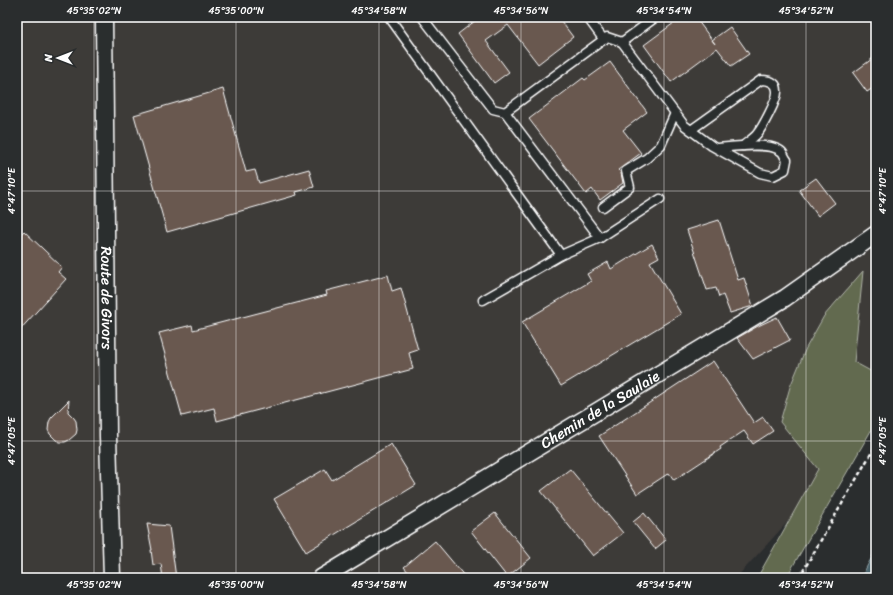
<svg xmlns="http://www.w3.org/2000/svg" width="893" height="595" viewBox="0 0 893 595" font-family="Sriracha,sans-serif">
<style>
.built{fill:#3d3a38}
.green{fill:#626a50;stroke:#b0b4a8}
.water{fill:#48646c;stroke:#91a2a7}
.building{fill:#695950;stroke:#fff}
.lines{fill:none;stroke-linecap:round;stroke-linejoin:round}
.service-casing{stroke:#fff;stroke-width:11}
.minor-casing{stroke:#fff;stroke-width:19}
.path{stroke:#fff;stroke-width:2.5;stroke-dasharray:4 3;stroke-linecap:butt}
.service{stroke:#2a2d2e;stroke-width:8}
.minor{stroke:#2a2d2e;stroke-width:16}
.ticks{fill:none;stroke:#fff;stroke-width:1;stroke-opacity:0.45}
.labels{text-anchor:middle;stroke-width:4;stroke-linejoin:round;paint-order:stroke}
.street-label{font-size:15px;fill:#fff;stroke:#2a2d2e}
.neatline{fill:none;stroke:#fff;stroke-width:1.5}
.ticks-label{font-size:10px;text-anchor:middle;fill:#fff}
</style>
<rect width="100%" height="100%" fill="#2a2d2e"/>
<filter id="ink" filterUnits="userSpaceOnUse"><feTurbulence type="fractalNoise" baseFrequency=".025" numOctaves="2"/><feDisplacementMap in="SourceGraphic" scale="8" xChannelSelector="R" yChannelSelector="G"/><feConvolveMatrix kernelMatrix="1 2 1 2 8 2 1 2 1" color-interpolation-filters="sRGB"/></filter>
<g filter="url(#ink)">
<polygon class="built" points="17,17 876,17 876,396 805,503 736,578 17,578"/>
<polygon class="green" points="863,271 854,362 876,374 876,422 786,578 757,578 818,469 780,422 790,387 806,348 824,316"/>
<polygon class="water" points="876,549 876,578 861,578"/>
<g class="building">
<polygon points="480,17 558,17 573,37 538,64 508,25 486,41 509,72 494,83 458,34"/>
<polygon points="682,17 695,17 715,44 712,40 730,27 749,54 731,66 717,48 671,82 644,45"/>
<polygon points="876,56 876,86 867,92 853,73"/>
<polygon points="610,62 647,112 623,130 641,153 618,170 621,173 623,183 600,200 592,189 586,194 529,119 583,78 585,80"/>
<polygon points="223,89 246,172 255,170 259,183 309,169 314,187 296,192 297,195 167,232 134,115"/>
<polygon points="816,178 835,203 818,216 799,190"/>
<polygon points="719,220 738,280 744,278 753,306 730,313 723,295 719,297 716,288 707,290 687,230"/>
<polygon points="24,231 62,267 58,272 66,279 17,333 17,238"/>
<polygon points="652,244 659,257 650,262 681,314 561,386 522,322 591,281 587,274 608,262 611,269"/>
<polygon points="388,275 392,291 401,288 418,350 409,353 413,369 217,421 214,408 182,416 159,333 192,325 193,330 327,295 326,291"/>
<polygon points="777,317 790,340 753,359 737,338 758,326"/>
<polygon points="713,361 754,423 763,417 773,431 753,444 744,431 720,447 721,449 674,480 669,473 637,494 599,436"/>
<polygon points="69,400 68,412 74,418 76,421 77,430 76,434 69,440 65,442 60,442 56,440 50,434 48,430 49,422 51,418"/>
<polygon points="391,444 416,485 306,552 274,499 325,469 332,480"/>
<polygon points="570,469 623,533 593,556 541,491"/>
<polygon points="495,513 531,558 507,577 471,531"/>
<polygon points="644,513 666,540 655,549 633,522"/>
<polygon points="147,524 169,526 176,578 163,578 161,564 153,565 151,550 152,550"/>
<polygon points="435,541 466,578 413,578 404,567"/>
</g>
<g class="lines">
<defs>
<g id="service">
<polyline points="389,17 561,255 483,300"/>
<polyline points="422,17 493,109 505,112"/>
<polyline points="587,17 604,40"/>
<polyline points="656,17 622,42 607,37 505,112 600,238 660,199"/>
<path d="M 622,42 L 684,125 L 712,146 L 760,173 L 773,176 L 785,170 L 787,160 C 785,158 784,154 782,152 C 771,141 732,147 717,148"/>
<path d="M 691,130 L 761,80 C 769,80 777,82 777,91 C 778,99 762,128 757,134 C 753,139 747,142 743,146"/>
<polyline points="603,207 630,187 626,171 647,158 661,145 675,113"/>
<polyline points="561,255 600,238"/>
</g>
<g id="minor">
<path id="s1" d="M 104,17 L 108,436 L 112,578"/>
<path id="s2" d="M 321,578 L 785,298 L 876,234"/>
</g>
</defs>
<use href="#service" class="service-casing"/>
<use href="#minor" class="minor-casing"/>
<polyline class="path" points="799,578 876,445"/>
<use href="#service" class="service"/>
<use href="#minor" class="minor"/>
</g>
</g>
<path class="ticks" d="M 94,17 L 94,578M 236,17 L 236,578M 379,17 L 379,578M 521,17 L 521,578M 664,17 L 664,578M 806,17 L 806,578M 17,191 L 876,191M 17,441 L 876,441"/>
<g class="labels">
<g class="street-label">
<text dy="5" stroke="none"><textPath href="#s1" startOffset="281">Route de Givors</textPath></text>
<text dy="5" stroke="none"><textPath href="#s2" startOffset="326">Chemin de la Saulaie</textPath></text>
</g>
</g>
<rect width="893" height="595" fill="none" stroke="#2a2d2e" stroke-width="44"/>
<g transform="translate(58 58) rotate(270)" stroke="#2a2d2e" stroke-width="3" paint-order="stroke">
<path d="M0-3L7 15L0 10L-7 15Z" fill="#ffffff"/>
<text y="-6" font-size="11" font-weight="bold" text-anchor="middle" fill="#ffffff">N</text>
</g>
<rect x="22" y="22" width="849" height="551" class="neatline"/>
<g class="ticks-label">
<text x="94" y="14">45°35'02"N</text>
<text x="236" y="14">45°35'00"N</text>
<text x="379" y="14">45°34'58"N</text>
<text x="521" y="14">45°34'56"N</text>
<text x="664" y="14">45°34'54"N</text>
<text x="806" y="14">45°34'52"N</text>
<text transform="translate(882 191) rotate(-90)" y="4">4°47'10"E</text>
<text transform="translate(11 191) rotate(-90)" y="4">4°47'10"E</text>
<text transform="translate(882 441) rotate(-90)" y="4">4°47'05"E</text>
<text transform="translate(11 441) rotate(-90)" y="4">4°47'05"E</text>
<text x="94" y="588">45°35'02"N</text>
<text x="236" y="588">45°35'00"N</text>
<text x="379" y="588">45°34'58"N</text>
<text x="521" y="588">45°34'56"N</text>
<text x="664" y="588">45°34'54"N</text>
<text x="806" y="588">45°34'52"N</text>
</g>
</svg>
